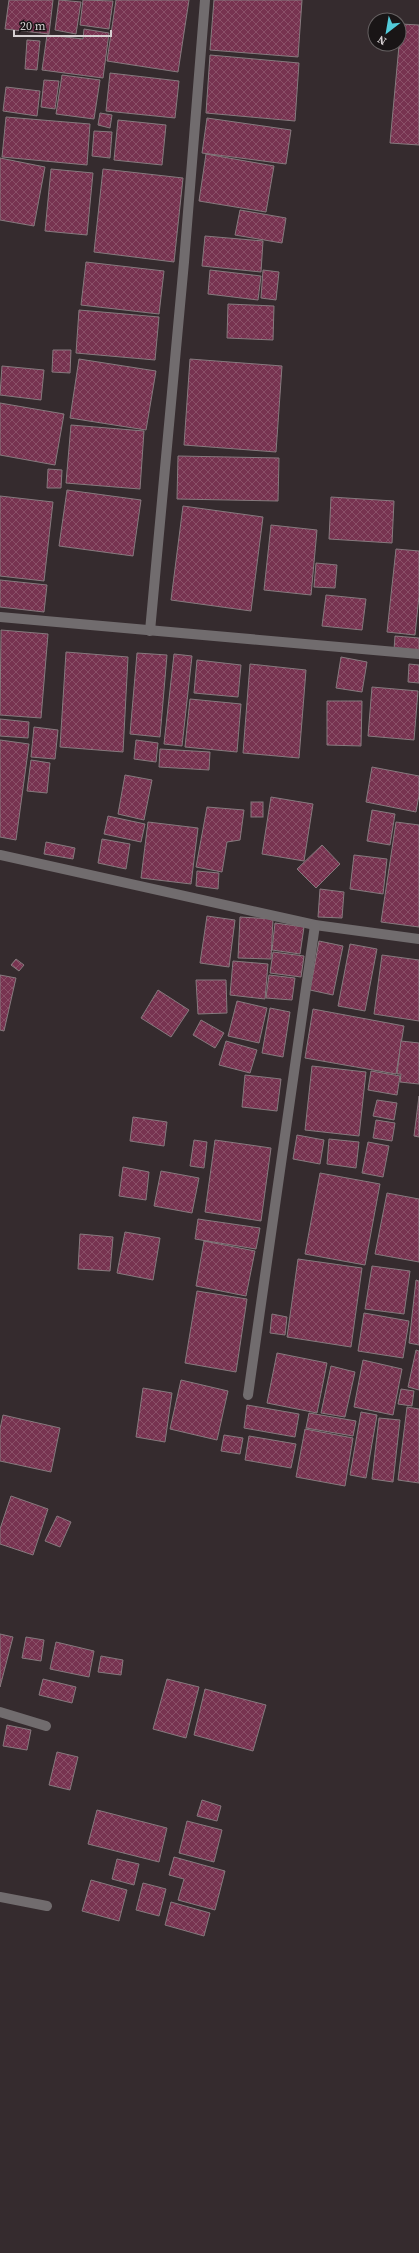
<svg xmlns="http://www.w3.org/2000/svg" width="419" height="2253" viewBox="0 0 419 2253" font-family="'Source Serif 4',serif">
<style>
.building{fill:url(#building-cross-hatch);stroke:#867a7e}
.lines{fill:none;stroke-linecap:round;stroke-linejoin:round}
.minor{stroke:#716c6e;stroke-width:10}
</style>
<defs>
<pattern id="building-cross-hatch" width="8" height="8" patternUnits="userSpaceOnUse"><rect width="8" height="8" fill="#773350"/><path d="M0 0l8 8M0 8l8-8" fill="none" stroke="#8a5068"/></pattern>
</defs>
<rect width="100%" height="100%" fill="#352b2e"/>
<g class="building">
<polygon points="9,0 53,0 49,34 5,29"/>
<polygon points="59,0 81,2 76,34 55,30"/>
<polygon points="83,0 113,1 109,29 80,25"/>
<polygon points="116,0 189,0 178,72 107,61"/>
<polygon points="214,0 302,0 298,57 210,50"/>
<polygon points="401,24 419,25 419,145 390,143"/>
<polygon points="84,29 109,33 103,78 42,70 47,35 83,39"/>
<polygon points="27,40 40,41 37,70 25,69"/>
<polygon points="210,55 299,63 295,121 206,113"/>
<polygon points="110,73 179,81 175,118 106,111"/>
<polygon points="62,75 100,80 94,119 56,114"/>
<polygon points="44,80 59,81 55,109 41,107"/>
<polygon points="6,87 40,91 37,116 3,111"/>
<polygon points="100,113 112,115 110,128 98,125"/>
<polygon points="6,117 90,124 87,165 2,157"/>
<polygon points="207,118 291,130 286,164 202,153"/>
<polygon points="118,120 166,125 162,165 114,160"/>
<polygon points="94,131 112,132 110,158 92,156"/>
<polygon points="206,154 274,166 266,212 199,201"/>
<polygon points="0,158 45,167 34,226 0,220"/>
<polygon points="51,169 93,173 87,235 45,231"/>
<polygon points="103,169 183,178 174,262 94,252"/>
<polygon points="240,210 286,218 282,243 235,235"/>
<polygon points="205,236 263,241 261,272 202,266"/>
<polygon points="86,262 164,271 159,314 81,305"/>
<polygon points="210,270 261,276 258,300 208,294"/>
<polygon points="263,270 279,272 276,300 261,298"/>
<polygon points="228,304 274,306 273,340 227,338"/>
<polygon points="79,310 159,317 155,360 76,353"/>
<polygon points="53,350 71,350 70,373 52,372"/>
<polygon points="79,359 156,371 146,430 70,418"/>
<polygon points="190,359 282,366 276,452 184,445"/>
<polygon points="2,366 44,370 41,400 0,395"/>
<polygon points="0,403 64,414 55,465 0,455"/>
<polygon points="71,425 144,431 140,489 66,483"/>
<polygon points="178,456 279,458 278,501 177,499"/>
<polygon points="48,469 62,470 61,488 47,488"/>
<polygon points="67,490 141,500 133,556 59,546"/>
<polygon points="0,496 53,502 44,581 0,576"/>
<polygon points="331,497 394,501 392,543 329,539"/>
<polygon points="183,506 263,517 251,611 171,600"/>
<polygon points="271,525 317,530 311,595 264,590"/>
<polygon points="396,549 419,551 419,596 415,635 387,632"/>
<polygon points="316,563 337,565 335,588 314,587"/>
<polygon points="0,580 47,585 44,612 0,607"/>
<polygon points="326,595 366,599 362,630 322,626"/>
<polygon points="1,630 48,634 41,718 0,715"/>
<polygon points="395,636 419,638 419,652 394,650"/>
<polygon points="66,652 128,657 123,752 60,747"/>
<polygon points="137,653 167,655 160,737 130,734"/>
<polygon points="174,654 192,656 182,746 164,744"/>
<polygon points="341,657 367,662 362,692 336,688"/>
<polygon points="197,660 241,665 238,697 194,693"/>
<polygon points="250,664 306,670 299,758 243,753"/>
<polygon points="409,664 419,665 419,683 408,682"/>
<polygon points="372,687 418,691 414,740 368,736"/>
<polygon points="190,699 241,704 237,752 185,747"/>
<polygon points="327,701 362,701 361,746 327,745"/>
<polygon points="0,719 29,722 28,738 0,736"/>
<polygon points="34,727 58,730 55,759 31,757"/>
<polygon points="0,740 29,744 16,840 0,837"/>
<polygon points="136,740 158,743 156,762 134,759"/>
<polygon points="160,749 210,752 209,770 159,767"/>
<polygon points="31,760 50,763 47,793 27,791"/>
<polygon points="372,767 419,776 419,795 416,812 366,802"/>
<polygon points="125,775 152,780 144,820 118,814"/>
<polygon points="271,797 313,804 304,861 262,854"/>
<rect x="251" y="802" width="12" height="15"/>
<polygon points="207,807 244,810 240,840 227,842 222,872 196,867"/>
<polygon points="372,810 395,814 390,845 367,841"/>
<polygon points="108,816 145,824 141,842 104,834"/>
<polygon points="148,822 198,828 191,884 141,878"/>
<polygon points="396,822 419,825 419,927 381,922"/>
<polygon points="102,839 130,844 126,869 98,863"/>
<polygon points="46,842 75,848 73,859 44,854"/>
<polygon points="322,845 340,864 316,888 297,869"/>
<polygon points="354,855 387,859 383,894 350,889"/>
<polygon points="197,871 219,873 218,889 196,886"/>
<polygon points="320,889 344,892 342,918 318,917"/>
<polygon points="207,916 235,920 229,967 200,963"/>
<polygon points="240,917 273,919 271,959 238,958"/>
<polygon points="275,923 304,927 300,954 272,950"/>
<polygon points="319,941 343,946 333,995 310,990"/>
<polygon points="350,944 377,949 365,1011 338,1006"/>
<polygon points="273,952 304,956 301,977 270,973"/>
<polygon points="382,955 419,960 419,1021 374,1014"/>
<polygon points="16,959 24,965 19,971 11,965"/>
<polygon points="233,961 268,964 265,999 230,995"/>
<polygon points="0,975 16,978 4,1031 0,1030"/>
<polygon points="269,975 295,978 292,1000 266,998"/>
<polygon points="196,980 226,980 227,1013 198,1014"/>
<polygon points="158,990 189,1010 171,1037 141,1018"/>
<polygon points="237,1001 267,1008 259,1043 228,1036"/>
<polygon points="270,1008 290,1012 283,1057 262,1053"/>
<polygon points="313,1009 404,1026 396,1074 305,1058"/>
<polygon points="201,1020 224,1033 215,1048 193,1035"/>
<polygon points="226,1041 257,1050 250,1073 219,1065"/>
<polygon points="401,1041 419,1043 419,1084 400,1082 401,1074 397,1074"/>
<polygon points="312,1066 366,1072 359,1136 305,1130"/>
<polygon points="371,1071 400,1076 397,1095 368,1090"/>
<polygon points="245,1075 281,1079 277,1111 242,1107"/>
<polygon points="419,1096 419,1137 414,1136"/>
<polygon points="377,1100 397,1103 394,1120 373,1116"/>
<polygon points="133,1117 167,1122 164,1146 130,1141"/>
<polygon points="376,1120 395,1123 392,1141 373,1138"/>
<polygon points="297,1135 324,1140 320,1164 293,1159"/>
<polygon points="329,1139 359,1142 356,1168 327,1164"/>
<polygon points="194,1140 207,1142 204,1168 190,1166"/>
<polygon points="215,1140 271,1148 261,1221 205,1212"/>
<polygon points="368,1142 389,1146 383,1177 362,1173"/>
<polygon points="123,1167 149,1172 146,1200 119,1196"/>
<polygon points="161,1171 199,1178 192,1213 154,1206"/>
<polygon points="320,1173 380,1184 365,1265 305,1254"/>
<polygon points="387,1193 419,1199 419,1262 375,1254"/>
<polygon points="198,1219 260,1228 256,1249 195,1239"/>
<polygon points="125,1232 160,1238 153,1280 117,1273"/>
<polygon points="80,1234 113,1237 110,1271 78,1269"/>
<polygon points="204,1241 255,1251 246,1296 196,1286"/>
<polygon points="298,1259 362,1268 351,1347 287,1337"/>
<polygon points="372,1266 410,1271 404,1314 365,1309"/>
<polygon points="416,1280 419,1281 419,1345 409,1343"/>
<polygon points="197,1291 247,1299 236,1372 185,1363"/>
<polygon points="364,1313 409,1321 403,1358 358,1351"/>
<polygon points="272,1314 287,1317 285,1335 270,1333"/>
<polygon points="416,1350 419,1351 419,1390 408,1387"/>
<polygon points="277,1353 327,1363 317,1413 267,1403"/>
<polygon points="363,1360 402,1369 393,1415 354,1407"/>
<polygon points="331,1366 355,1372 345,1417 321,1413"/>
<polygon points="181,1380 228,1391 217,1440 170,1429"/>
<polygon points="143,1388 172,1393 165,1442 136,1437"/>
<polygon points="401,1389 414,1391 412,1406 398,1404"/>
<polygon points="247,1405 299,1414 295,1437 244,1428"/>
<polygon points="407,1407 419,1409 419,1483 398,1480"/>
<polygon points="361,1412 377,1415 366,1478 350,1475"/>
<polygon points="309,1413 356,1421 353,1436 306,1428"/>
<polygon points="3,1415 60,1428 51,1472 0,1461 0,1429"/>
<polygon points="379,1418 400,1420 393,1482 372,1479"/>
<polygon points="305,1429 353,1438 345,1486 296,1477"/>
<polygon points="224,1435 243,1438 240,1454 221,1451"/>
<polygon points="249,1436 296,1444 291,1468 245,1460"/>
<polygon points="11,1496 48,1509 33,1555 0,1544 0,1529"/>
<polygon points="57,1516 71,1522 60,1547 45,1541"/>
<polygon points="0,1634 13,1637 0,1687"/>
<polygon points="26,1637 44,1640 41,1661 22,1658"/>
<polygon points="56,1642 94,1651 89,1677 50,1669"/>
<polygon points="101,1656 123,1660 121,1675 98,1672"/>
<polygon points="43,1679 76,1687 72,1703 39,1695"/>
<polygon points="167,1679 199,1687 186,1738 153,1729"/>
<polygon points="205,1689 266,1705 253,1751 194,1735"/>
<polygon points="7,1725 31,1730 27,1750 3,1746"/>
<polygon points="57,1752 78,1757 70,1790 49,1785"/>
<polygon points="202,1800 221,1806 217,1821 197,1816"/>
<polygon points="97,1810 167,1828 159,1862 88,1844"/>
<polygon points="187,1821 222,1830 214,1862 179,1853"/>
<polygon points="174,1857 225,1871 215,1910 178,1900 184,1879 169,1875"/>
<polygon points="117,1859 139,1864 134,1885 112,1879"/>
<polygon points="91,1880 127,1890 119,1921 82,1911"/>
<polygon points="143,1883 166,1889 159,1916 136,1910"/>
<polygon points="171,1902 210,1913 204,1936 165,1925"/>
</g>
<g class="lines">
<g class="minor">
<polyline points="0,617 419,654"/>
<polyline points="150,631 184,262 205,0"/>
<polyline points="0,855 315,925 419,939"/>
<polyline points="248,1395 315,925"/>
<polyline points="0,1712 46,1726"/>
<polyline points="0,1897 47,1906"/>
</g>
</g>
<g transform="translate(387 32) rotate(211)"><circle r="19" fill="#191516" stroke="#656061"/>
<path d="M0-3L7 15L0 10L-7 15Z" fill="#52cbd9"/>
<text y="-6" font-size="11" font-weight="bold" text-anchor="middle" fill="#d6d0d2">N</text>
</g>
<path d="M14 30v6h97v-6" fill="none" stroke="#d6d0d2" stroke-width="2"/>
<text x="20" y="30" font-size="12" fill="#d6d0d2" stroke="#191516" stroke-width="3" paint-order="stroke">20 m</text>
</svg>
